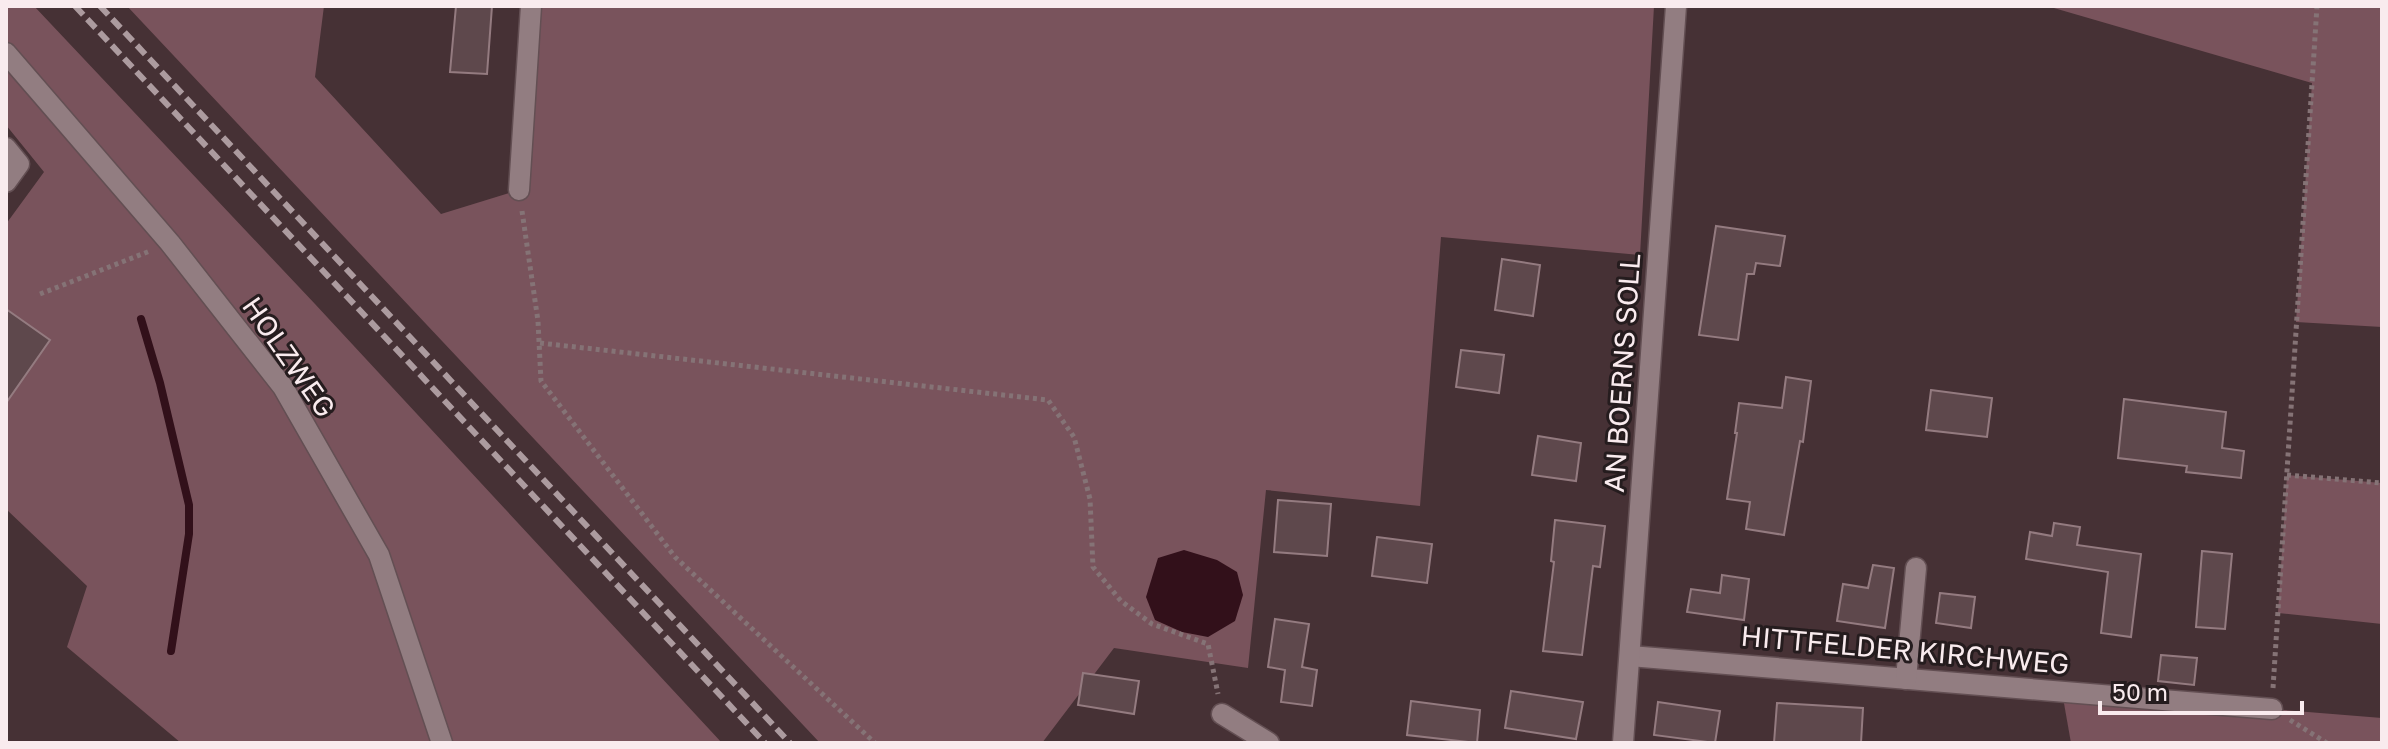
<svg xmlns="http://www.w3.org/2000/svg" width="2388" height="749" viewBox="0 0 2388 749" font-family="'Golos Text',sans-serif">
<style>
.green{fill:#79535c}
.water{fill:#32101a}
.lines{fill:none;stroke-linecap:round;stroke-linejoin:round}
.stream{stroke:#32101a;stroke-width:8}
.building{fill:#5e484c;stroke:#947b80;stroke-width:2}
.minor-casing{stroke:#634f53;stroke-width:23}
.path{stroke:#857376;stroke-width:5;stroke-dasharray:4 4;stroke-linecap:butt}
.minor{stroke:#927d81;stroke-width:20}
.rail{stroke:#ac9b9f;stroke-width:6;stroke-dasharray:12 6;stroke-linecap:butt}
.labels{text-anchor:middle;stroke-width:6;stroke-linejoin:round;paint-order:stroke}
.street-label{font-size:28px;fill:#f9ebee;stroke:#251c1e}
</style>
<rect width="100%" height="100%" fill="#463135"/>
<g class="green">
<polygon points="6,6 34,6 315,304 722,743 181,743 67,647 87,586 6,509 6,224 44,172 6,125"/>
<polygon points="127,6 324,6 315,77 441,214 519,190 531,6 1654,6 1640,255 1441,237 1420,506 1266,490 1248,668 1114,648 1042,743 820,743"/>
<polygon points="2047,6 2382,6 2382,327 2296,322 2312,83"/>
<polygon points="2287,475 2382,483 2382,624 2278,613"/>
<polygon points="2062,692 2382,718 2382,743 2071,743"/>
</g>
<polygon class="water" points="1184,550 1217,560 1237,572 1243,595 1235,621 1208,637 1182,632 1155,620 1146,597 1158,558"/>
<g class="lines">
<polyline class="stream" points="141,319 160,383 189,505 189,534 171,651"/>
</g>
<g class="building">
<polygon points="456,6 492,6 487,74 450,72"/>
<polygon points="1716,226 1785,236 1780,266 1756,263 1754,274 1747,274 1738,340 1699,335"/>
<polygon points="1502,259 1540,265 1533,316 1495,310"/>
<polygon points="6,309 50,340 6,403"/>
<polygon points="1461,350 1504,355 1499,393 1456,387"/>
<polygon points="1786,377 1811,381 1803,442 1800,441 1784,535 1746,529 1750,502 1727,499 1737,433 1735,433 1739,403 1782,408"/>
<polygon points="1931,390 1992,398 1987,437 1926,430"/>
<polygon points="2124,399 2226,412 2222,448 2244,451 2241,478 2186,472 2187,466 2118,458"/>
<polygon points="1538,436 1581,443 1576,481 1532,475"/>
<polygon points="1278,500 1331,504 1327,556 1274,552"/>
<polygon points="1555,520 1605,526 1600,567 1593,566 1582,655 1543,651 1554,562 1551,561"/>
<polygon points="2054,523 2080,527 2077,545 2141,554 2131,637 2101,633 2108,572 2026,559 2030,532 2052,536"/>
<polygon points="1377,537 1432,544 1427,583 1372,576"/>
<polygon points="2202,551 2232,554 2225,629 2196,627"/>
<polygon points="1873,565 1894,568 1885,628 1837,621 1843,584 1868,588"/>
<polygon points="1722,575 1749,579 1744,620 1687,612 1691,589 1720,593"/>
<polygon points="1940,593 1975,597 1971,628 1936,623"/>
<polygon points="1275,619 1309,624 1302,667 1317,670 1312,706 1281,702 1285,670 1268,667"/>
<polygon points="2161,655 2197,658 2194,685 2158,681"/>
<polygon points="1083,673 1139,681 1134,714 1078,705"/>
<polygon points="1511,691 1583,702 1576,739 1505,728"/>
<polygon points="1411,701 1480,710 1477,743 1407,735"/>
<polygon points="1658,702 1720,711 1715,743 1654,735"/>
<polygon points="1777,703 1863,708 1861,743 1774,743"/>
</g>
<g class="lines">
<defs>
<g id="minor">
<polyline points="6,53 170,243 283,387 379,555 442,743"/>
<polyline points="6,148 19,164 6,182"/>
<polyline points="519,190 531,6"/>
<polyline points="1630,656 2272,709"/>
<polyline points="1906,679 1916,568"/>
<polyline points="1222,714 1269,743"/>
<polyline points="1623,743 1676,6"/>
</g>
</defs>
<use href="#minor" class="minor-casing"/>
<g class="path">
<polyline points="522,211 538,321 541,381 675,557 875,743"/>
<polyline points="40,294 150,251"/>
<polyline points="540,343 1048,400 1074,437 1090,499 1093,567 1121,601 1152,624 1208,644 1218,694"/>
<polyline points="2287,475 2382,483"/>
<polyline points="2273,688 2317,6"/>
<polyline points="2290,720 2327,743"/>
</g>
<use href="#minor" class="minor"/>
<g class="rail">
<polyline points="75,6 765,743"/>
<polyline points="100,6 790,743"/>
</g>
</g>
<g class="labels">
<g class="street-label">
<text transform="translate(289 357) rotate(55)" y="10">HOLZWEG</text>
<text transform="translate(1622 373) rotate(-86)" y="10">AN BOERNS SOLL</text>
<text transform="translate(1905 650) rotate(5)" y="10">HITTFELDER KIRCHWEG</text>
</g>
</g>
<rect width="2388" height="749" fill="none" stroke="#f9ebee" stroke-width="16"/>
<path d="M2100 701v12h202v-12" fill="none" stroke="#f9ebee" stroke-width="4"/>
<text x="2112" y="701" font-size="24" fill="#f9ebee" stroke="#251c1e" stroke-width="6" paint-order="stroke">50 m</text>
</svg>
